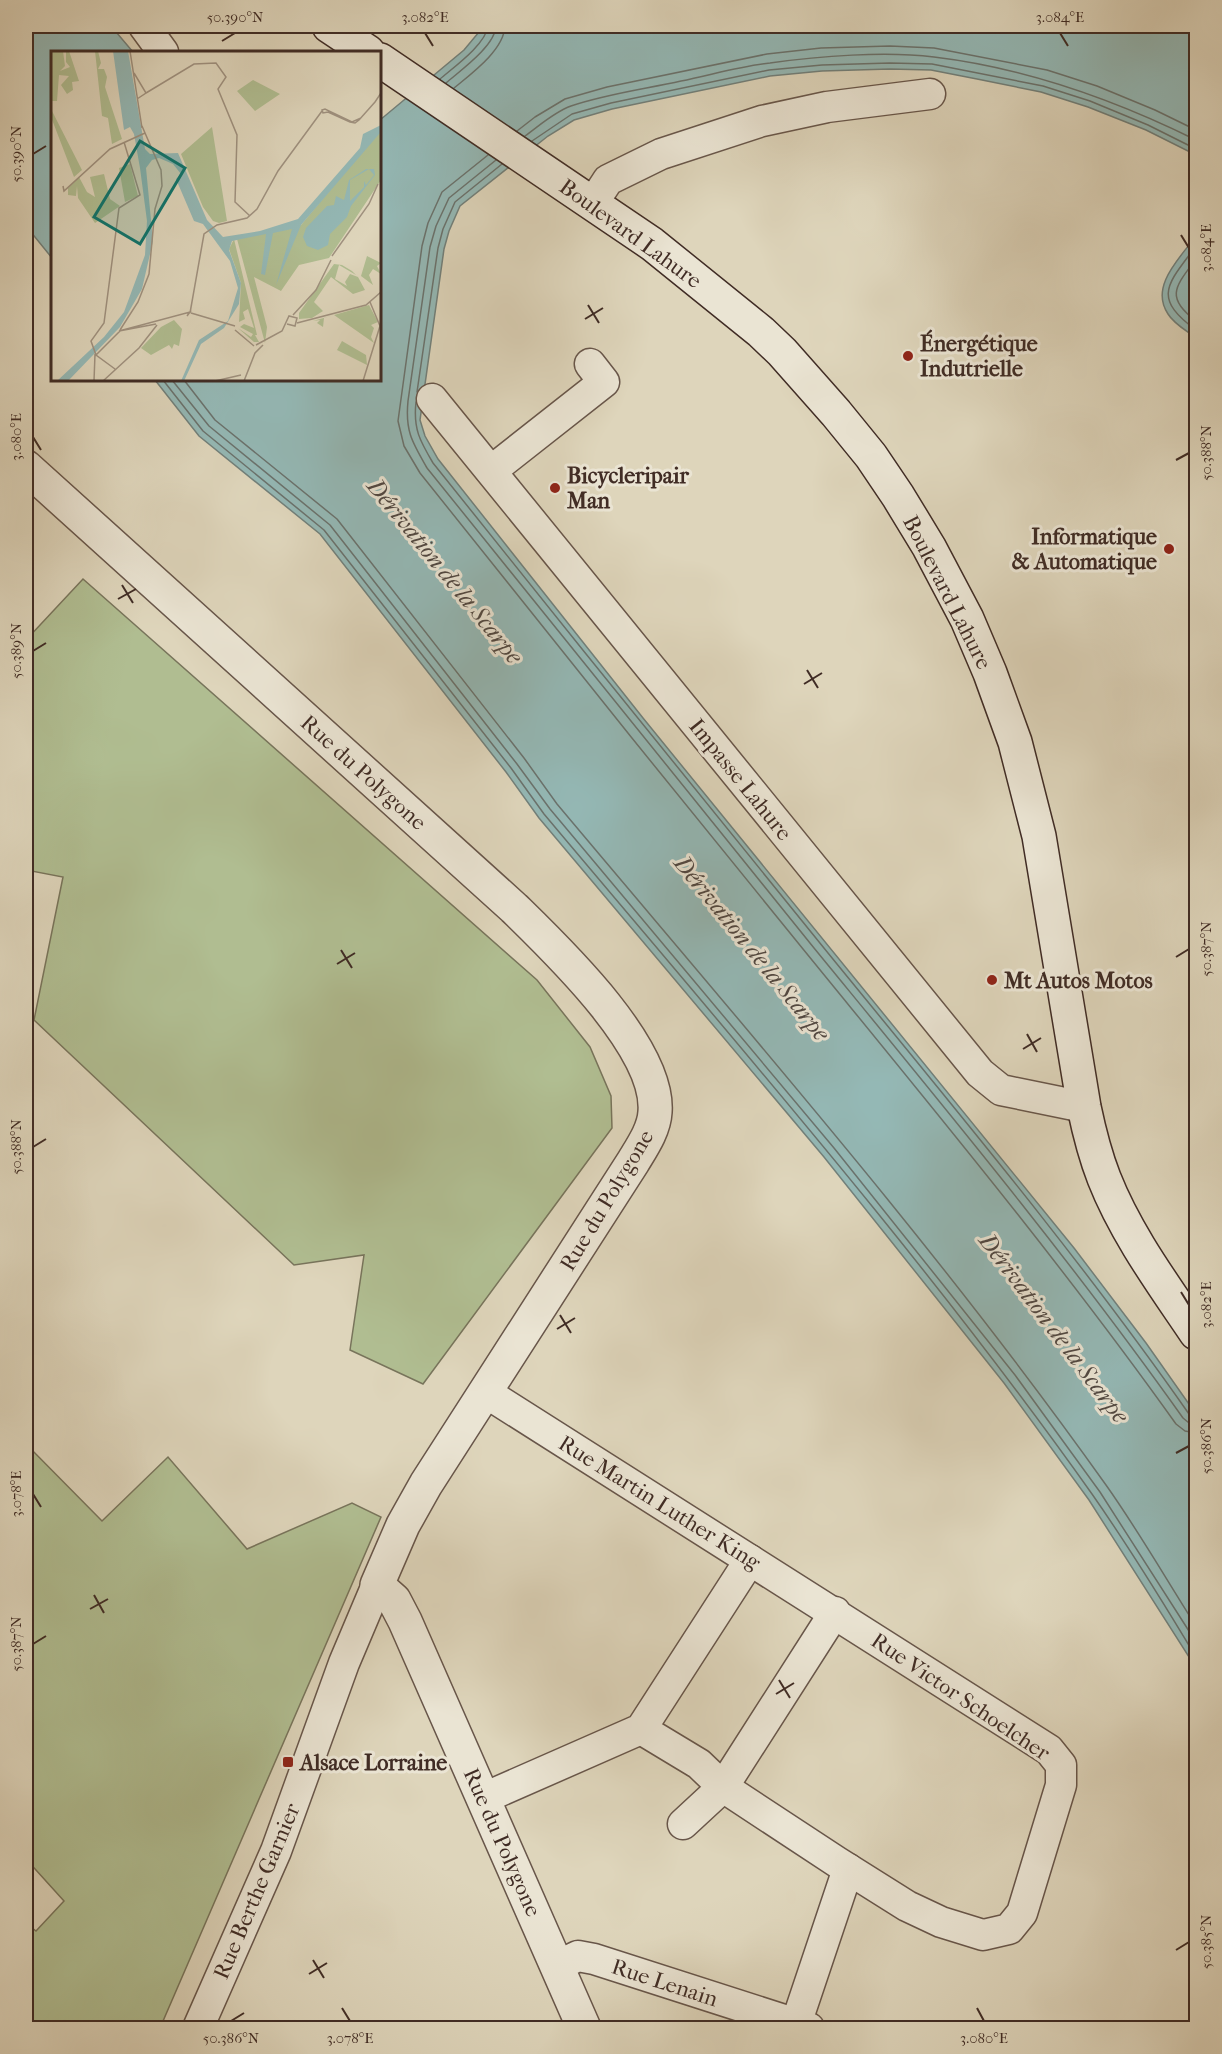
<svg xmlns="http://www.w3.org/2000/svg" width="1222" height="2054" viewBox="0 0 1222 2054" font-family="'IM FELL French Canon',serif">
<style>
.green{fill:#b0bd91;stroke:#78745b;stroke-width:1.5}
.water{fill:#94b8b5;stroke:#72807b;stroke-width:1.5}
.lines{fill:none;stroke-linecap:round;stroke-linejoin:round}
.shore{stroke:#6a726d;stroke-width:1.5}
.minor-casing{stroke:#68564a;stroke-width:33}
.tertiary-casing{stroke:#68564a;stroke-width:36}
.secondary-casing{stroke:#402c25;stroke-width:36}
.minor{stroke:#eae4d3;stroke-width:30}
.tertiary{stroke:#eae4d3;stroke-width:33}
.secondary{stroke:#eae4d3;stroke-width:33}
.ticks{fill:none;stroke:#402c25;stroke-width:2}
.poi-dot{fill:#8f2418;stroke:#eae4d3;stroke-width:2}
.labels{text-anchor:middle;stroke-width:6;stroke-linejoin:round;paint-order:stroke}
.street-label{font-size:22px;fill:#402c25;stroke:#eae4d3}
.poi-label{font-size:22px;font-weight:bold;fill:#402c25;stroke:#eae4d3;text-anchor:start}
.water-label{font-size:24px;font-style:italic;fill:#514842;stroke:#eae4d3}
.inset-road{fill:none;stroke:#9f917f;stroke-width:1.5}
.view{fill:#0f766e;fill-opacity:0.15;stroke:#0f766e;stroke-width:3}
.inset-edge{fill:none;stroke:#402c25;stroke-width:3}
.neatline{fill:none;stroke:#402c25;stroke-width:2}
.ticks-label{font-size:15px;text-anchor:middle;fill:#402c25}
</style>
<rect width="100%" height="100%" fill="#ded5bb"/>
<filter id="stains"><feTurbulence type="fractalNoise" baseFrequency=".00333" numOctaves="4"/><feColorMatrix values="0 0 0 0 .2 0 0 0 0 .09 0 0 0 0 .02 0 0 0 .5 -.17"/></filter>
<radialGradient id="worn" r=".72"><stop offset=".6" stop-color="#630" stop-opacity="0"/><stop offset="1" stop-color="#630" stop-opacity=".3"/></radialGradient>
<g class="green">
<polygon points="83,579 537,980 590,1047 611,1096 612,1128 423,1384 350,1350 364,1255 294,1265 34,1020 63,877 26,870 26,640"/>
<polygon points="26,1444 102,1521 168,1457 247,1549 352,1503 381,1517 160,2028 26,2028 26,1923 36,1931 64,1901 26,1859"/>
</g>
<g class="water">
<polygon points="26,26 111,26 133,52 52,52 52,258 26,226"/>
<polygon points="484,26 1196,26 1196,155 1146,130 1088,107 1041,92 977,79 931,70 890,69 822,71 770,76 612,109 574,120 548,136 460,206 449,231 444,249 420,420 425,436 438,459 643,718 1074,1248 1146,1343 1196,1414 1196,1668 1089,1500 1004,1383 824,1157 539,818 506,772 320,534 199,436 155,380 380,380 380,120 464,50"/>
<path d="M 1196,236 L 1196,338 C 1187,331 1174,324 1168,314 C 1149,286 1181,257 1196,236 Z"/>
</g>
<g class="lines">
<g class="shore">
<path d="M 440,79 C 454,67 486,44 488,26"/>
<path d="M 446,83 C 461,70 495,46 496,26"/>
<path d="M 454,88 C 471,74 504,50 505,26"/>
<polyline points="517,131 535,117 565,99 607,87 767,54 821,48 890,46 934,48 1047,70 1097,86 1155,110 1196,130"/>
<path d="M 525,136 C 539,126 554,112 571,106 C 606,94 645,89 681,81 C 711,75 740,66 770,63 C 819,56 885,51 934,57 C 1026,68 1113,99 1196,140"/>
<polyline points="532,141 572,114 611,103 769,70 822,65 890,63 932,64 1043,86 1090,101 1148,125 1196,149"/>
<path d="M 488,155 L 442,192 L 428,223 L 422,246 L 398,421 L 404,446 L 420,473 C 547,633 674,791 803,949 C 930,1105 1059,1260 1176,1424 L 1185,1431 L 1196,1433"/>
<path d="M 496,160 L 449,198 L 436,226 L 430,247 L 408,401 C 405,431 412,442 427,468 C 555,629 684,789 814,948 C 940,1102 1068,1256 1183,1418 L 1189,1423 L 1196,1424"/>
<path d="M 1196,246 C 1168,284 1151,297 1196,330"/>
<path d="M 1196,259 C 1176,286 1164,297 1196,321"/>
<path d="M 163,380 L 203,431 L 324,530 L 511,768 L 544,814 C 731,1037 924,1257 1092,1494 C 1129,1547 1163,1602 1196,1657"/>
<polyline points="172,380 209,426 330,525 517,764 550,809 834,1148 1015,1375 1100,1492 1196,1642"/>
<path d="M 184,380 L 215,420 L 337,519 L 524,758 L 557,804 C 744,1027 937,1247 1106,1485 C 1138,1530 1166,1579 1196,1626"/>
<polyline points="417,392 438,248 443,229 455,202 502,164"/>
<path d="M 416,402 C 413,429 420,441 433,463 C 564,627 695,790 828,953 C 951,1104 1077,1254 1189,1414 L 1196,1417"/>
</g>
<defs>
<g id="minor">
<polyline points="144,26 163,52"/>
<polyline points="593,203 608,180 661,154 762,121 827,107 930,94"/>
<polyline points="432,399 980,1073 1001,1090 1084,1107"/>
<polyline points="491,471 604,382 590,364"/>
<polyline points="485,1392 1049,1750 1061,1765 1061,1785 1022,1913 1009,1929 983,1935 941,1922 907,1906 837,1862 723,1787 699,1764 641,1729"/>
<polyline points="484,1798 641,1729 750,1560"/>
<polyline points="683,1824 723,1787 835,1612"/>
<polyline points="557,1966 578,1956 594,1959 809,2028"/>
<polyline points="796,2024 848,1869"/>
<polyline points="198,2028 276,1851 344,1663 377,1585"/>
</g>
<path id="tertiary" d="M 26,467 L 514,908 C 557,950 660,1048 655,1112 C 654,1130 642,1147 633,1162 L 426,1484 L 403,1525 L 377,1585 L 394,1600 L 405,1621 L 584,2028"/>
<g id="secondary">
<polyline points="329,26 368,52"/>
<path d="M 380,60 L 652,244 L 761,332 L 782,352 L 836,413 L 871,456 L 898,496 L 929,547 L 967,619 L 990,673 L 1015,742 L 1039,836 L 1084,1107 C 1089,1131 1095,1155 1104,1178 C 1126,1234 1163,1284 1196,1333"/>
</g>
</defs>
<use href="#minor" class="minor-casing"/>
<use href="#tertiary" class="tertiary-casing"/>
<use href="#secondary" class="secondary-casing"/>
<use href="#minor" class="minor"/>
<use href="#tertiary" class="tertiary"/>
<use href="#secondary" class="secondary"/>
</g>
<path class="ticks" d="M 425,33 L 433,46M 1060,33 L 1068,46M 222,41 L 235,33M 33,154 L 46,146M 1181,235 L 1189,248M 588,305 L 599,323M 585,319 L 603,308M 33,437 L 41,450M 1176,460 L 1189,453M 122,585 L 133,603M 118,599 L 136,589M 33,651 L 46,643M 807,670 L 818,688M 804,684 L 822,673M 341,950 L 352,968M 1176,957 L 1189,949M 337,964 L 355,953M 1027,1034 L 1037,1052M 1023,1049 L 1041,1038M 33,1147 L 46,1139M 1181,1292 L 1189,1305M 560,1315 L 571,1333M 557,1329 L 575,1318M 1176,1453 L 1189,1446M 33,1494 L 41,1507M 94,1595 L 104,1613M 90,1609 L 108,1599M 33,1644 L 46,1636M 779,1680 L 790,1698M 776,1694 L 794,1683M 1176,1950 L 1189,1942M 313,1960 L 324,1978M 309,1974 L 327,1963M 342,2008 L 350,2021M 977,2008 L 984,2021M 231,2021 L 244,2013"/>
<g class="poi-dot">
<circle cx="908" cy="356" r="6"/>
<circle cx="555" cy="488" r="6"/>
<circle cx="1169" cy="549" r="6"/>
<circle cx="992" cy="980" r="6"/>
<rect x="282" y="1756" width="12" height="12" rx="3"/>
</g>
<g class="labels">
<g class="street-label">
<text transform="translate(631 233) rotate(36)" y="8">Boulevard Lahure</text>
<text transform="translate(948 592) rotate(63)" y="8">Boulevard Lahure</text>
<text transform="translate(364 772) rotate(42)" y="8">Rue du Polygone</text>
<text transform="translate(741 779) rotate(51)" y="8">Impasse Lahure</text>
<text transform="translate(606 1200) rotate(-59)" y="8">Rue du Polygone</text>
<text transform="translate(660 1502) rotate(32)" y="8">Rue Martin Luther King</text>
<text transform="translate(961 1696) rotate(34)" y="8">Rue Victor Schoelcher</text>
<text transform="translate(503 1842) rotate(66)" y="8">Rue du Polygone</text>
<text transform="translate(256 1891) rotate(-67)" y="8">Rue Berthe Garnier</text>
<text transform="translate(665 1982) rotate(18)" y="8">Rue Lenain</text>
</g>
<g class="poi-label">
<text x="920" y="351">Énergétique<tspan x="920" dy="25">Indutrielle</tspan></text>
<text x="567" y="483">Bicycleripair<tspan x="567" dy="25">Man</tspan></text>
<text x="1157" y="544" text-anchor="end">Informatique<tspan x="1157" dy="25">&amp; Automatique</tspan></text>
<text x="1004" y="988">Mt Autos Motos</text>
<text x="300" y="1770">Alsace Lorraine</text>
</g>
<g class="water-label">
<text transform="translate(445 571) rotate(51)" y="8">Dérivation de la Scarpe</text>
<text transform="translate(752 948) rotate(51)" y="8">Dérivation de la Scarpe</text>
<text transform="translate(1054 1328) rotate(53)" y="8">Dérivation de la Scarpe</text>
</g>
</g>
<g transform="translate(51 51)">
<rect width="330" height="330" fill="#ded5bb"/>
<path d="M 0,0 L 12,0 L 14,15 L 9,20 L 19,16 L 15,11 L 15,0 L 18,0 L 28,30 L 21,31 L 22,39 L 16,43 L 10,34 L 18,25 L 8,24 L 6,50 L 0,50 ZM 44,0 L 47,0 L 50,12 L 47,18 L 53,18 L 56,26 L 54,36 L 71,88 L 61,93 L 57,67 L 51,65 ZM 202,29 L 229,43 L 204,60 L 186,40 ZM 0,58 L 31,119 L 23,126 L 0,66 ZM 161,76 L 176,170 L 168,172 L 162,170 L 152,156 L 130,103 ZM 330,78 L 330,129 L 278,207 L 248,214 L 230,240 L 203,226 L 216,276 L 214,292 L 186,188 L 250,174 ZM 79,113 L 87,145 L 74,151 L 68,117 ZM 53,123 L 59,148 L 69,155 L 44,172 L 27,147 L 26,135 L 25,145 L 17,144 L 17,137 L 28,126 L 36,141 L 44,146 L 39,126 ZM 183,188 L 206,284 L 204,284 L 208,291 L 203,291 L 187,277 L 200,286 L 202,283 L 189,276 L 193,273 L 203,277 L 197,258 L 192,261 L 194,268 L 188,271 L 190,232 L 178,198 ZM 316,205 L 330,212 L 326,215 L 330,223 L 322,218 L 318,224 L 322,234 L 310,225 ZM 283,213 L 291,214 L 301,220 L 305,224 L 288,214 L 284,228 L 296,235 L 294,231 L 299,223 L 307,226 L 314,239 L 302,243 L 280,226 L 263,251 L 272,260 L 261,267 L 248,268 L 248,262 ZM 318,254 L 327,271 L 320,274 L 323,277 L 320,286 L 323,292 L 283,264 L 273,267 L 272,276 L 266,272 L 269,269 L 262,270 ZM 123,269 L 131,278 L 128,295 L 123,293 L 121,298 L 118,294 L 100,304 L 90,297 L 110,276 ZM 291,290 L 315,304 L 316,314 L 286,299 Z" fill="#b0bd91"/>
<path d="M 62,0 L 77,0 L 94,98 L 99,103 L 127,102 L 156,169 L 172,186 L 209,180 L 247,168 L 309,97 L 312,83 L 330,74 L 329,82 L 250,174 L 225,234 L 241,178 L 222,182 L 214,224 L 210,223 L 215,183 L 181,190 L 178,199 L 190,232 L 188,253 L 173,277 L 150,293 L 133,330 L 130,330 L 148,289 L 177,270 L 187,237 L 179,210 L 152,173 L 143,170 L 125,128 L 130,123 L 122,113 L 108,107 L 101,109 L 95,117 L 102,190 L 91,238 L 69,276 L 17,330 L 6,330 L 53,286 L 73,261 L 94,204 L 96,170 L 89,117 L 83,83 L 79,76 L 73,79 ZM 315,118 L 323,118 L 324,124 L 300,155 L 296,166 L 279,183 L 277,194 L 267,199 L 256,195 L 252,186 L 255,177 L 276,155 L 283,154 L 285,145 L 293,149 L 298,129 ZM 318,118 L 323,124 L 315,134 L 313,130 L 313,136 L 299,150 L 299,129 Z" fill="#94b8b5" fill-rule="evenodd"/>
<path class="inset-road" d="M 79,0 L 91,77M 83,22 L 95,42 L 86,48M 95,42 L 143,13 L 165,12 L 175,26 L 167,38 L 186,84 L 184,151 L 199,165M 310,67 L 301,71 L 274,58 L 271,59 L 272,62 L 277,61 L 299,71 L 304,72 L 308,69 L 324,51 L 330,42M 12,135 L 13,140 L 59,98 L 94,82M 281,205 L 318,153 L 327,133M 139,262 L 153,183 L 166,174 L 196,167 L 206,158 L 227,120 L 271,60M 140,262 L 184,275M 242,264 L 265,239 L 280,209M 246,272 L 315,254 L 330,241M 105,273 L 68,280 L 139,261 L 136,265M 69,279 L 87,251 L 98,223 L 104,158 L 111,135 L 110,119 L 91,75M 184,279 L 203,295M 205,294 L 231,280 L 238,265 L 246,267 L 244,275 L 236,273M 44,305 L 69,280M 64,318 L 45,304 L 40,290 L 53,272 L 68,157 L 89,144 L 73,91M 43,330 L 44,303M 52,330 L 88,297 L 106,274M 164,330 L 190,324M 193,330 L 204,302 L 212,294M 312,330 L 329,275 L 319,251"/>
<path class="view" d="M 89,90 L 134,117 L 89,193 L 43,166 Z"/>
<rect width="330" height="330" class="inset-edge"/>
</g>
<rect width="1222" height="2054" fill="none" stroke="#ded5bb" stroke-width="66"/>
<rect x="33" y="33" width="1156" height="1988" class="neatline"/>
<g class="ticks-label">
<text x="235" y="22">50.390°N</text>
<text x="425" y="22">3.082°E</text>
<text x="1060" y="22">3.084°E</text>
<text transform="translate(16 154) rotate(-90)" y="5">50.390°N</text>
<text transform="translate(1206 248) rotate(-90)" y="5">3.084°E</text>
<text transform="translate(16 437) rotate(-90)" y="5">3.080°E</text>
<text transform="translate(1206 453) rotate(-90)" y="5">50.388°N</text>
<text transform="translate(16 651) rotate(-90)" y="5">50.389°N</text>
<text transform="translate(1206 949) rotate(-90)" y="5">50.387°N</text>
<text transform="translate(16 1147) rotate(-90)" y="5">50.388°N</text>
<text transform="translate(1206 1305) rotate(-90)" y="5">3.082°E</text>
<text transform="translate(1206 1446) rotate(-90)" y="5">50.386°N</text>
<text transform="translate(16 1494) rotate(-90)" y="5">3.078°E</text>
<text transform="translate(16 1644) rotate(-90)" y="5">50.387°N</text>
<text transform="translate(1206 1942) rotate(-90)" y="5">50.385°N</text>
<text x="231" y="2043">50.386°N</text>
<text x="350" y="2043">3.078°E</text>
<text x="984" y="2043">3.080°E</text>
</g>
<rect width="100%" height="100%" filter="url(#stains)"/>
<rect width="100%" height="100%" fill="url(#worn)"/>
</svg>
